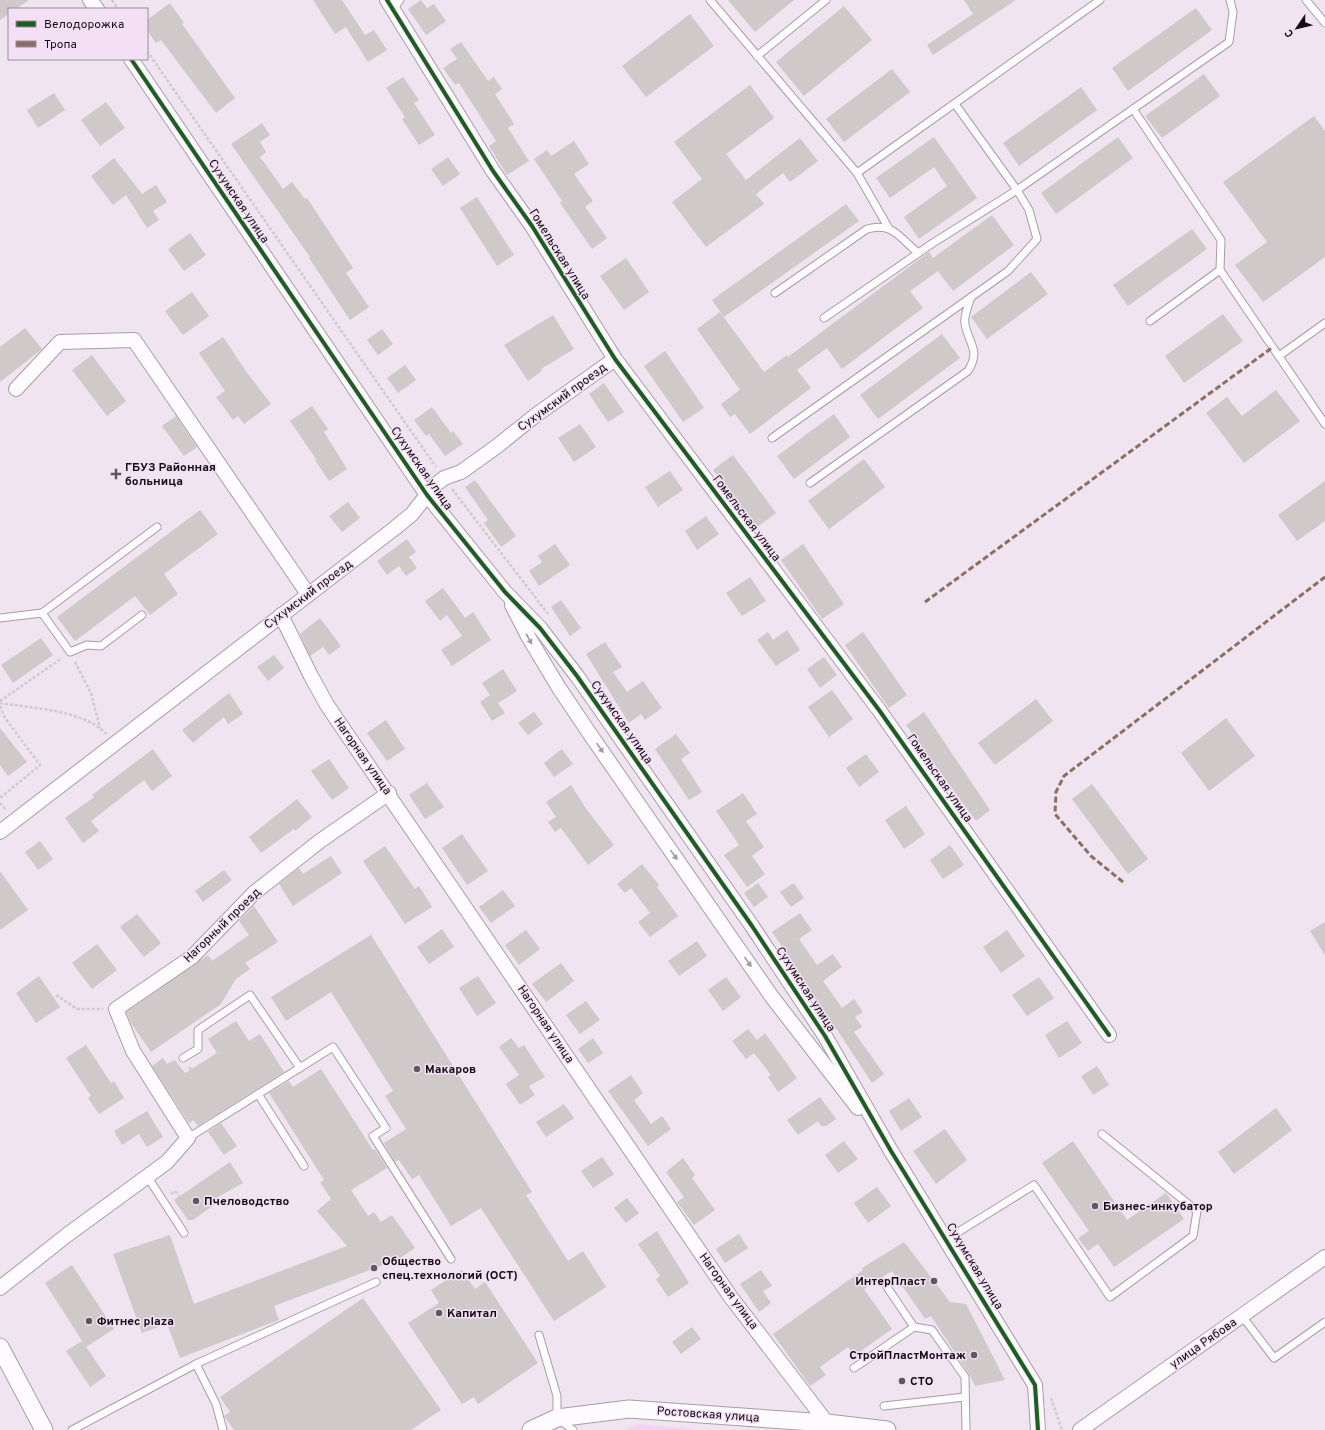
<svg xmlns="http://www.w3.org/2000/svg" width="1325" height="1430" viewBox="0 0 1325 1430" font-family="Overpass,sans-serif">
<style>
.green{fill:#f1d2f1}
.building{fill:#cfc9ca}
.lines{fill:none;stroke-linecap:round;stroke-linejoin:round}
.service-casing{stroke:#a69ea6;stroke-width:9}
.minor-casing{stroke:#a69ea6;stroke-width:16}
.tertiary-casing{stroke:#a69ea6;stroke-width:19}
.path{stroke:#cecbce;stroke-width:2.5;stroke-dasharray:3 2;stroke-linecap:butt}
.service{stroke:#fdfbfd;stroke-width:7}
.minor{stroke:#fdfbfd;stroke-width:14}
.tertiary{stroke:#fdfbfd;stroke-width:17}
.quiet{stroke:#8d6e63;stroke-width:3;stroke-dasharray:6 3;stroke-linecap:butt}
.cycleway-casing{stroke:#f4e0f4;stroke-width:6}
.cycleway{stroke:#1b5e20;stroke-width:4}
.oneway{fill:#9f9c9f}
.poi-dot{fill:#605860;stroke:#f4e0f4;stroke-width:1.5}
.labels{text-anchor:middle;stroke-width:3;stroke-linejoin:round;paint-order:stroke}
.street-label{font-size:12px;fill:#130d13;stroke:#f4e0f4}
.poi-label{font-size:12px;font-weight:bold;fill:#130d13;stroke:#f4e0f4;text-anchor:start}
</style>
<rect width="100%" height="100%" fill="#f0e4f0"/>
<polygon class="green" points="639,1424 698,1430 625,1430"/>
<g class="building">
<polygon points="0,0 29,0 16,9 9,9 9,14 0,20"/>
<polygon points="313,0 342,0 365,35 374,30 387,50 368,62 346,27 335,34"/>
<polygon points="421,0 427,8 434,4 446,21 426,35 408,9"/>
<polygon points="728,0 794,0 755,32"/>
<polygon points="964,0 1016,0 933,55 927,45 973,14"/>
<polygon points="170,3 184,23 182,24 235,98 216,113 161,40 156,43 147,30 147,20"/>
<polygon points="844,6 872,40 804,96 776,62"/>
<polygon points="1196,8 1212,30 1128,91 1112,68"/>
<polygon points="690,14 714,46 646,97 622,66"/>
<polygon points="461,42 488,81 494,77 502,89 495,94 514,124 508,128 529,161 507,175 489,146 496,141 459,83 455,85 443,68 457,59 450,49"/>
<polygon points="892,69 910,92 844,142 826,119"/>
<polygon points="1204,74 1220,96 1162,138 1145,116"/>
<polygon points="403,77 419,100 414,103 435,135 419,145 402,119 405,117 386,88"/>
<polygon points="750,85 774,118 726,154 746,180 800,138 818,161 790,182 783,173 756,194 764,204 706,247 672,202 702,179 674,142"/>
<polygon points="1081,87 1097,110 1019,166 1003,143"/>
<polygon points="54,93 65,110 38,128 27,110"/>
<polygon points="106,102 125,128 100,146 81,120"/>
<polygon points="1314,116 1325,131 1325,257 1263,302 1235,265 1267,242 1223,182"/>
<polygon points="262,123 270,135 260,142 266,152 260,157 283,189 292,182 305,199 307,198 353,268 346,273 369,307 350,320 309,258 310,257 231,144"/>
<polygon points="934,137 977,198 919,239 904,217 947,186 934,167 890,198 876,178"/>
<polygon points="1118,137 1133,158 1056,214 1041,193"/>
<polygon points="574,141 589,164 574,174 593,201 585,207 607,238 592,249 560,203 562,201 534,159 547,150 551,156"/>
<polygon points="448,157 460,174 443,186 431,169"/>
<polygon points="114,158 142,194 156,185 167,202 153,211 159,220 147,228 126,195 113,205 91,176"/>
<polygon points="477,197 514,255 497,266 460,208"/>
<polygon points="846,204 859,221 724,317 712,300"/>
<polygon points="992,215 1014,245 953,291 938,271 910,291 923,308 842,369 827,348 797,370 811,388 750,434 735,414 730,417 721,404 740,390 697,329 720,312 764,372 787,355 788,357 929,252 933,258"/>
<polygon points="1192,229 1207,249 1128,306 1113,285"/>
<polygon points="190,233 206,255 184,271 168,249"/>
<polygon points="626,258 649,292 624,310 600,276"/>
<polygon points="1031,272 1048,294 987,339 971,317"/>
<polygon points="192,292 209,316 183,335 165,311"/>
<polygon points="1223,314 1243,341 1184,383 1165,356"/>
<polygon points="553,315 574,349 541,369 542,371 528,381 504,345"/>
<polygon points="25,328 42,349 0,382 0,347"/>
<polygon points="382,329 393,344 378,355 367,340"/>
<polygon points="942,334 960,358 878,419 860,395"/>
<polygon points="223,337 248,374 271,404 244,424 238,416 233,420 216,397 225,391 199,353"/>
<polygon points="665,351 704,408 683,422 644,366"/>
<polygon points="92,355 126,401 107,416 72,370"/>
<polygon points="405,365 416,380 398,393 387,378"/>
<polygon points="604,383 624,412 608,422 589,394"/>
<polygon points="1276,390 1300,421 1244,463 1206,413 1227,397 1242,416"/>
<polygon points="312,406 328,429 324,432 347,469 329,481 315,460 316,459 290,421"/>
<polygon points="432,407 451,433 453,431 463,444 445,456 429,434 426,436 414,420"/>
<polygon points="834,414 850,437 794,479 777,456"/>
<polygon points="176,416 197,447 184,456 162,426"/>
<polygon points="580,424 596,447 574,462 558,438"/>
<polygon points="733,455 776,513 756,528 713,470"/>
<polygon points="864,459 885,487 829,529 808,501"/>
<polygon points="670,471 683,490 658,507 645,487"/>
<polygon points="475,480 516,536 501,547 484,523 488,520 465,487"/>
<polygon points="1325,481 1325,521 1297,541 1278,515"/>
<polygon points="348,502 360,518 342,532 329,516"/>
<polygon points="200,510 218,534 164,574 178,594 150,615 135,596 75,641 57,617"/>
<polygon points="706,516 719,534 697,550 685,531"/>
<polygon points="407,539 416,552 409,557 417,568 406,576 399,566 387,575 377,561"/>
<polygon points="555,544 570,565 539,586 529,571 542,562 538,556"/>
<polygon points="803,544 844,604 822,619 781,560"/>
<polygon points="750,577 766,601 742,616 726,593"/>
<polygon points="443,588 465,618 473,612 491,640 452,666 441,650 462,636 447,615 440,621 425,601"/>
<polygon points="561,600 581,628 570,636 551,607"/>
<polygon points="320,618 341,646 329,655 323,647 310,656 300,634"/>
<polygon points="787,630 800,650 776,666 757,640 768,632 773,640"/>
<polygon points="863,632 907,695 889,708 845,645"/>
<polygon points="41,638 53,655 13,683 1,665"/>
<polygon points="605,642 622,667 613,672 627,692 643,681 662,708 645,720 641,714 629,723 586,654"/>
<polygon points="274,655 284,668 268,681 257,667"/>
<polygon points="824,657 837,675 820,688 807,669"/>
<polygon points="503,669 517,691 498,703 505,713 492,721 480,702 490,695 482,683"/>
<polygon points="832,690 853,719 829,737 808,707"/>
<polygon points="229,693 243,714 228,724 224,717 193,743 182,730"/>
<polygon points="1036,699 1053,721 995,765 978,743"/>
<polygon points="534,712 543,724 528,735 518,723"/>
<polygon points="924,712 990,810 976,821 906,725"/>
<polygon points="1226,718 1255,756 1209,791 1181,753"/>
<polygon points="386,720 405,749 387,761 367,733"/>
<polygon points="0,728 27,762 8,776 0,765"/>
<polygon points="676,734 690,753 681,759 702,792 689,800 655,749"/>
<polygon points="153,749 172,776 152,791 144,780 91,821 99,831 83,843 65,818 94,797 92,795"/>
<polygon points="562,749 573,764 554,777 544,763"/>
<polygon points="866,754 879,772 859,787 846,768"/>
<polygon points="329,759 349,788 332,800 311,771"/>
<polygon points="427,783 444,807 425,819 409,795"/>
<polygon points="1092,784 1148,859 1128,874 1072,799"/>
<polygon points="571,785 587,810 614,845 588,865 561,828 555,832 548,822 556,817 546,802"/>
<polygon points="743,793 757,814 746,821 764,847 752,856 765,874 747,887 724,855 739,845 716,811"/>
<polygon points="297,799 312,817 295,831 294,829 261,853 249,837"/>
<polygon points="906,806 925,834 904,849 885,820"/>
<polygon points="462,834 488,871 467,885 442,848"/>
<polygon points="40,841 53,859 38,870 25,852"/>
<polygon points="950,845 964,865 943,879 930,860"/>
<polygon points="385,846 415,889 419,886 432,907 405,924 363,861"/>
<polygon points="331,856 342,873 293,906 279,884 299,868 303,874"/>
<polygon points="642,864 659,885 657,887 678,916 650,937 638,922 650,913 631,888 625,893 617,884"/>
<polygon points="224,870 232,880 203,902 195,891"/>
<polygon points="0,871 28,910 0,930"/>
<polygon points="758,883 768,897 754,907 744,893"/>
<polygon points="794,883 804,898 791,907 780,892"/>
<polygon points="503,890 515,906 491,923 479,907"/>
<polygon points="254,906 278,942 245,963 250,969 236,979 221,1004 151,1052 131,1023 126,1012 208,955 212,961 249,935 239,921"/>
<polygon points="800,913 812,930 799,939 817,965 833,954 842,967 823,981 842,1008 854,999 863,1012 855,1017 862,1027 854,1032 884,1074 872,1083 836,1028 833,1031 817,1009 821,1007 793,966 795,965 772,932"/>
<polygon points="137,914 161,943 144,957 120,927"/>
<polygon points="1325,922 1325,955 1310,931"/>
<polygon points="442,929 454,947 429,964 417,947"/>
<polygon points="526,930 540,949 519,965 505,945"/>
<polygon points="1007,930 1025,956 1001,973 983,947"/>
<polygon points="371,935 532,1192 526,1195 568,1261 583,1251 606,1287 554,1321 481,1208 451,1226 419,1175 412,1179 399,1160 395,1162 384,1143 406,1129 385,1096 393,1091 331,992 286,1021 271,997"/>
<polygon points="697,941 707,956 679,976 668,961"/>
<polygon points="97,944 117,970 92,989 72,963"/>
<polygon points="561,963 574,981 546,1002 532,984"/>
<polygon points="39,976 60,1007 36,1023 16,993"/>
<polygon points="478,976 496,1003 477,1016 459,988"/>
<polygon points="726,977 741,997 723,1011 708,990"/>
<polygon points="1039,977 1054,998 1027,1016 1012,995"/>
<polygon points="586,1001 600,1020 580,1034 566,1015"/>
<polygon points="236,1021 249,1041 260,1034 284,1072 198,1126 193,1120 189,1123 152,1066 163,1058 167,1064 175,1060 185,1073 217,1053 208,1039"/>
<polygon points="1067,1021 1082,1043 1059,1058 1045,1035"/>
<polygon points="748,1029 757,1040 765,1033 797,1078 778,1092 768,1077 771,1075 754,1053 746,1059 732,1041"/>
<polygon points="511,1038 519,1048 524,1045 545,1077 529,1086 535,1095 520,1105 506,1084 519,1075 499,1047"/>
<polygon points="593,1038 603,1053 588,1063 578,1049"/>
<polygon points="86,1045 111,1083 114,1081 124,1098 99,1114 88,1098 91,1096 66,1058"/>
<polygon points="1097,1066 1109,1085 1093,1095 1081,1076"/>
<polygon points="321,1069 373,1150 375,1149 387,1168 351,1190 368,1216 374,1212 381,1222 392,1215 415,1248 399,1259 274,1306 279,1320 180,1358 167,1324 142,1333 113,1254 170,1235 194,1304 347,1246 317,1211 331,1199 320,1182 324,1180 269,1093 289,1081 293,1087"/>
<polygon points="631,1075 643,1093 634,1100 651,1124 662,1116 671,1129 648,1146 608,1091"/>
<polygon points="820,1097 836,1119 826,1126 821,1126 818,1121 798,1135 787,1120"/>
<polygon points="909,1098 922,1117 901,1131 889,1111"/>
<polygon points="564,1104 574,1118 546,1137 536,1122"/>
<polygon points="1276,1108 1292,1130 1234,1174 1218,1152"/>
<polygon points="147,1111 163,1137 147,1147 139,1134 122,1145 114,1131"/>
<polygon points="221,1123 237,1146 224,1155 208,1132"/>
<polygon points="945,1129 967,1160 936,1184 913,1151"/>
<polygon points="844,1141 858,1159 838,1173 825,1155"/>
<polygon points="1073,1141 1127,1220 1166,1193 1184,1219 1114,1267 1098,1244 1088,1251 1078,1238 1089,1231 1042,1163"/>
<polygon points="602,1157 614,1174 593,1188 581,1171"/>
<polygon points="683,1158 695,1175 692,1178 715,1210 694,1225 677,1202 684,1197 666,1172"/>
<polygon points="230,1162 243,1183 216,1198 218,1202 193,1220 188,1220 174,1200"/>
<polygon points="877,1187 891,1206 868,1223 854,1203"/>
<polygon points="627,1198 639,1213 626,1223 614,1208"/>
<polygon points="657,1231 689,1283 668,1297 656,1279 660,1276 638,1244"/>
<polygon points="739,1234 748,1248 725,1263 716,1249"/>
<polygon points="904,1242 950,1302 966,1304 1005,1380 975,1386 969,1374 931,1316 925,1319 892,1271 864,1289 892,1329 854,1356 848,1347 820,1367 826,1375 810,1386 773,1334 863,1270 862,1268"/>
<polygon points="72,1265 114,1329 86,1347 45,1283"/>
<polygon points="462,1270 475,1289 485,1282 538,1363 478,1404 474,1397 462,1404 408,1323 439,1303 431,1290"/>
<polygon points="761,1270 772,1286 763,1291 771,1303 759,1312 740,1284"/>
<polygon points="363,1298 441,1410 411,1430 234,1430 224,1416 230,1412 220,1397"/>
<polygon points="692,1327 701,1339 681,1354 672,1342"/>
<polygon points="82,1341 106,1376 90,1387 66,1351"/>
</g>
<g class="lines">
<defs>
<g id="service">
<polyline points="710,0 857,173 1100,0"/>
<polyline points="1306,0 1325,23"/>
<polyline points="393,9 400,0"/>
<polyline points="757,56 826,0"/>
<polyline points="1133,109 1221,240 1220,270 1325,424"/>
<polyline points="857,173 888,227"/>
<path d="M 775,293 L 867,229 C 893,222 899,237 918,253"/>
<polyline points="824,318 933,243 1017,190 955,104"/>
<polyline points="1150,321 1220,270"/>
<polyline points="1279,356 1325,323"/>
<polyline points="772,438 1008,271 1037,239 1029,210 1017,190 1229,42 1233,12 1230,0"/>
<path d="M 810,483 L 968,371 C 981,350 969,345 965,324 C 963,317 969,304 971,297"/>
<polyline points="42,613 157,527"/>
<polyline points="0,618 42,613 70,652 87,645 101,646 142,615"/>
<polyline points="183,1058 198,1049 198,1030 250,995 300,1068"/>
<polyline points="258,1094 304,1166"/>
<polyline points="188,1138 333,1047 386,1128 373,1136 451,1259"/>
<polyline points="147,1176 184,1233"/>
<polyline points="947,1239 1034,1185 1110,1297 1193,1236 1197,1211 1102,1134"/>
<polyline points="887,1287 914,1327"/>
<polyline points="1242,1316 1274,1358 1325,1322"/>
<polyline points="539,1335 557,1396 557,1418 573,1430"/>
<polyline points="196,1364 216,1404 223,1430"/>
<polyline points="854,1368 914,1327 932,1330 965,1377 966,1430"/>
<polyline points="884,1406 965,1397"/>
<polyline points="72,1430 196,1364 376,1282"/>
</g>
<g id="minor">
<polyline points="90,0 97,9"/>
<polyline points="387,0 493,171 532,226 615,359 879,710 1109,1035"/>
<polyline points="131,59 427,495 505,592 540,628 577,676 752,926 825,1036 891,1151 1035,1385 1038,1430"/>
<polyline points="16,389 60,342 134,340 308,594"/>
<polyline points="512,605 529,638 559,688 592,737 772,997 858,1108"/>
<polyline points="281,615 311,676 327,705 730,1296 827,1423"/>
<polyline points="0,832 395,528 412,514 434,486 444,478 461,472 496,447 536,415 615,359"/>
<polyline points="0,1288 67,1235 167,1162 188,1138 133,1051 116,1009 192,957 254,893 320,841 389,793"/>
<polyline points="1080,1430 1325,1257"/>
</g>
<g id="tertiary">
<polyline points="0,1347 44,1430"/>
<polyline points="531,1430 557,1418 629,1409 827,1423 887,1430"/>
</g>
</defs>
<use href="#service" class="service-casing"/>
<use href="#minor" class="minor-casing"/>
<use href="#tertiary" class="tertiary-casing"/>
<g class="path">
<polyline points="112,0 118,9"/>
<polyline points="147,51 436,467"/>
<polyline points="452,489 548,614"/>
<polyline points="75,662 91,693 100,728"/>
<polyline points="0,701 62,658"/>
<path d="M 0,703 C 30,708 85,710 106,734"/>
<polyline points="0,706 5,718 40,765 0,798"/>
<polyline points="0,803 6,810"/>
<polyline points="56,995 77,1009 103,1009"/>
<polyline points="189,1067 217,1108"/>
<polyline points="171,1194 175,1191 179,1196"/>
<polyline points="1051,1398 1062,1430"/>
</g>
<use href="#service" class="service"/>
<use href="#minor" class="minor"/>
<use href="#tertiary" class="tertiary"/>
<g class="quiet">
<polyline points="925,602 1273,347"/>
<polyline points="1123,882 1091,856 1055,814 1056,792 1064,776 1325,577"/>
</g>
<defs>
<g id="cycleway">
<polyline points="387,0 493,171 532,226 615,359 879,710 1109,1035"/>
<polyline points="131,59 427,495 505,592 540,628 577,676 752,926 825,1036 891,1151 1035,1385 1038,1430"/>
</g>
</defs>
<use href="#cycleway" class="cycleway-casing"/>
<use href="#cycleway" class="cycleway"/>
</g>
<defs><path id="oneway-solid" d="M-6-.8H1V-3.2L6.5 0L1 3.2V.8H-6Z"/></defs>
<g class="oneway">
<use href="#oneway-solid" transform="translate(529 639) rotate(61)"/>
<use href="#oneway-solid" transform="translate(600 748) rotate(55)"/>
<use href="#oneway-solid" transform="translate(674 855) rotate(55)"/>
<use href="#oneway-solid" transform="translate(748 962) rotate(55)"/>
</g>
<g class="poi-dot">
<path d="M114 468h4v4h4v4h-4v4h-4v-4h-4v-4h4z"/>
<circle cx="417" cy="1069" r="4"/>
<circle cx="196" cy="1201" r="4"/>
<circle cx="1095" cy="1206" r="4"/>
<circle cx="374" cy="1268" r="4"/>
<circle cx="934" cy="1281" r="4"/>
<circle cx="439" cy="1313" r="4"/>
<circle cx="89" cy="1321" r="4"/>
<circle cx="974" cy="1355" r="4"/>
<circle cx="902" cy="1381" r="4"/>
</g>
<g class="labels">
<g class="street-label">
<text transform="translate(239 201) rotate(56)" y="4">Сухумская улица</text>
<text transform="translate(560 254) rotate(58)" y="4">Гомельская улица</text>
<text transform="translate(562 397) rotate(-36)" y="4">Сухумский проезд</text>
<text transform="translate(422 468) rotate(55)" y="4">Сухумская улица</text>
<text transform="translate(747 518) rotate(53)" y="4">Гомельская улица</text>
<text transform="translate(308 594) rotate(-37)" y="4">Сухумский проезд</text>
<text transform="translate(622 722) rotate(55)" y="4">Сухумская улица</text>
<text transform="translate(363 756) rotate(55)" y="4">Нагорная улица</text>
<text transform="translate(940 778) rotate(55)" y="4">Гомельская улица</text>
<text transform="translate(222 925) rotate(-44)" y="4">Нагорный проезд</text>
<text transform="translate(806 989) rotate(57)" y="4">Сухумская улица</text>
<text transform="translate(546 1024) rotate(56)" y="4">Нагорная улица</text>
<text transform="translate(975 1266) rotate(59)" y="4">Сухумская улица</text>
<text transform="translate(729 1291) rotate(54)" y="4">Нагорная улица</text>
<text transform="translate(1203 1343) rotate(-35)" y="4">улица Рябова</text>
<text transform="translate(708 1414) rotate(4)" y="4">Ростовская улица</text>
</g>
<g class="poi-label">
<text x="125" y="471">ГБУЗ Районная<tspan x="125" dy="14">больница</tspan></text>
<text x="425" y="1073">Макаров</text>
<text x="204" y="1205">Пчеловодство</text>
<text x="1103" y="1210">Бизнес-инкубатор</text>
<text x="382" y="1265">Общество<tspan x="382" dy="14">спец.технологий (ОСТ)</tspan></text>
<text x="926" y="1285" text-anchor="end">ИнтерПласт</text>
<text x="447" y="1317">Капитал</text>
<text x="97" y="1325">Фитнес plaza</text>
<text x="966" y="1359" text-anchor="end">СтройПластМонтаж</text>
<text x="910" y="1385">СТО</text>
</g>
</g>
<rect x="8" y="8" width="140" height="52" fill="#f4e0f4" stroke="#9a8c9a"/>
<rect x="16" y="21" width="20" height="6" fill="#1b5e20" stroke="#9a8c9a"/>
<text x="44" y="28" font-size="12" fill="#130d13">Велодорожка</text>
<rect x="16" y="41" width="20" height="6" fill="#8d6e63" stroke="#9a8c9a"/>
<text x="44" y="48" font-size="12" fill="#130d13">Тропа</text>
<g transform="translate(1297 28) rotate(235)" stroke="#f4e0f4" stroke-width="3" paint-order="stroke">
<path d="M0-3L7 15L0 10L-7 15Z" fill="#130d13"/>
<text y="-6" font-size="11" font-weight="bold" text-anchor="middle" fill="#130d13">С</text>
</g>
</svg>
